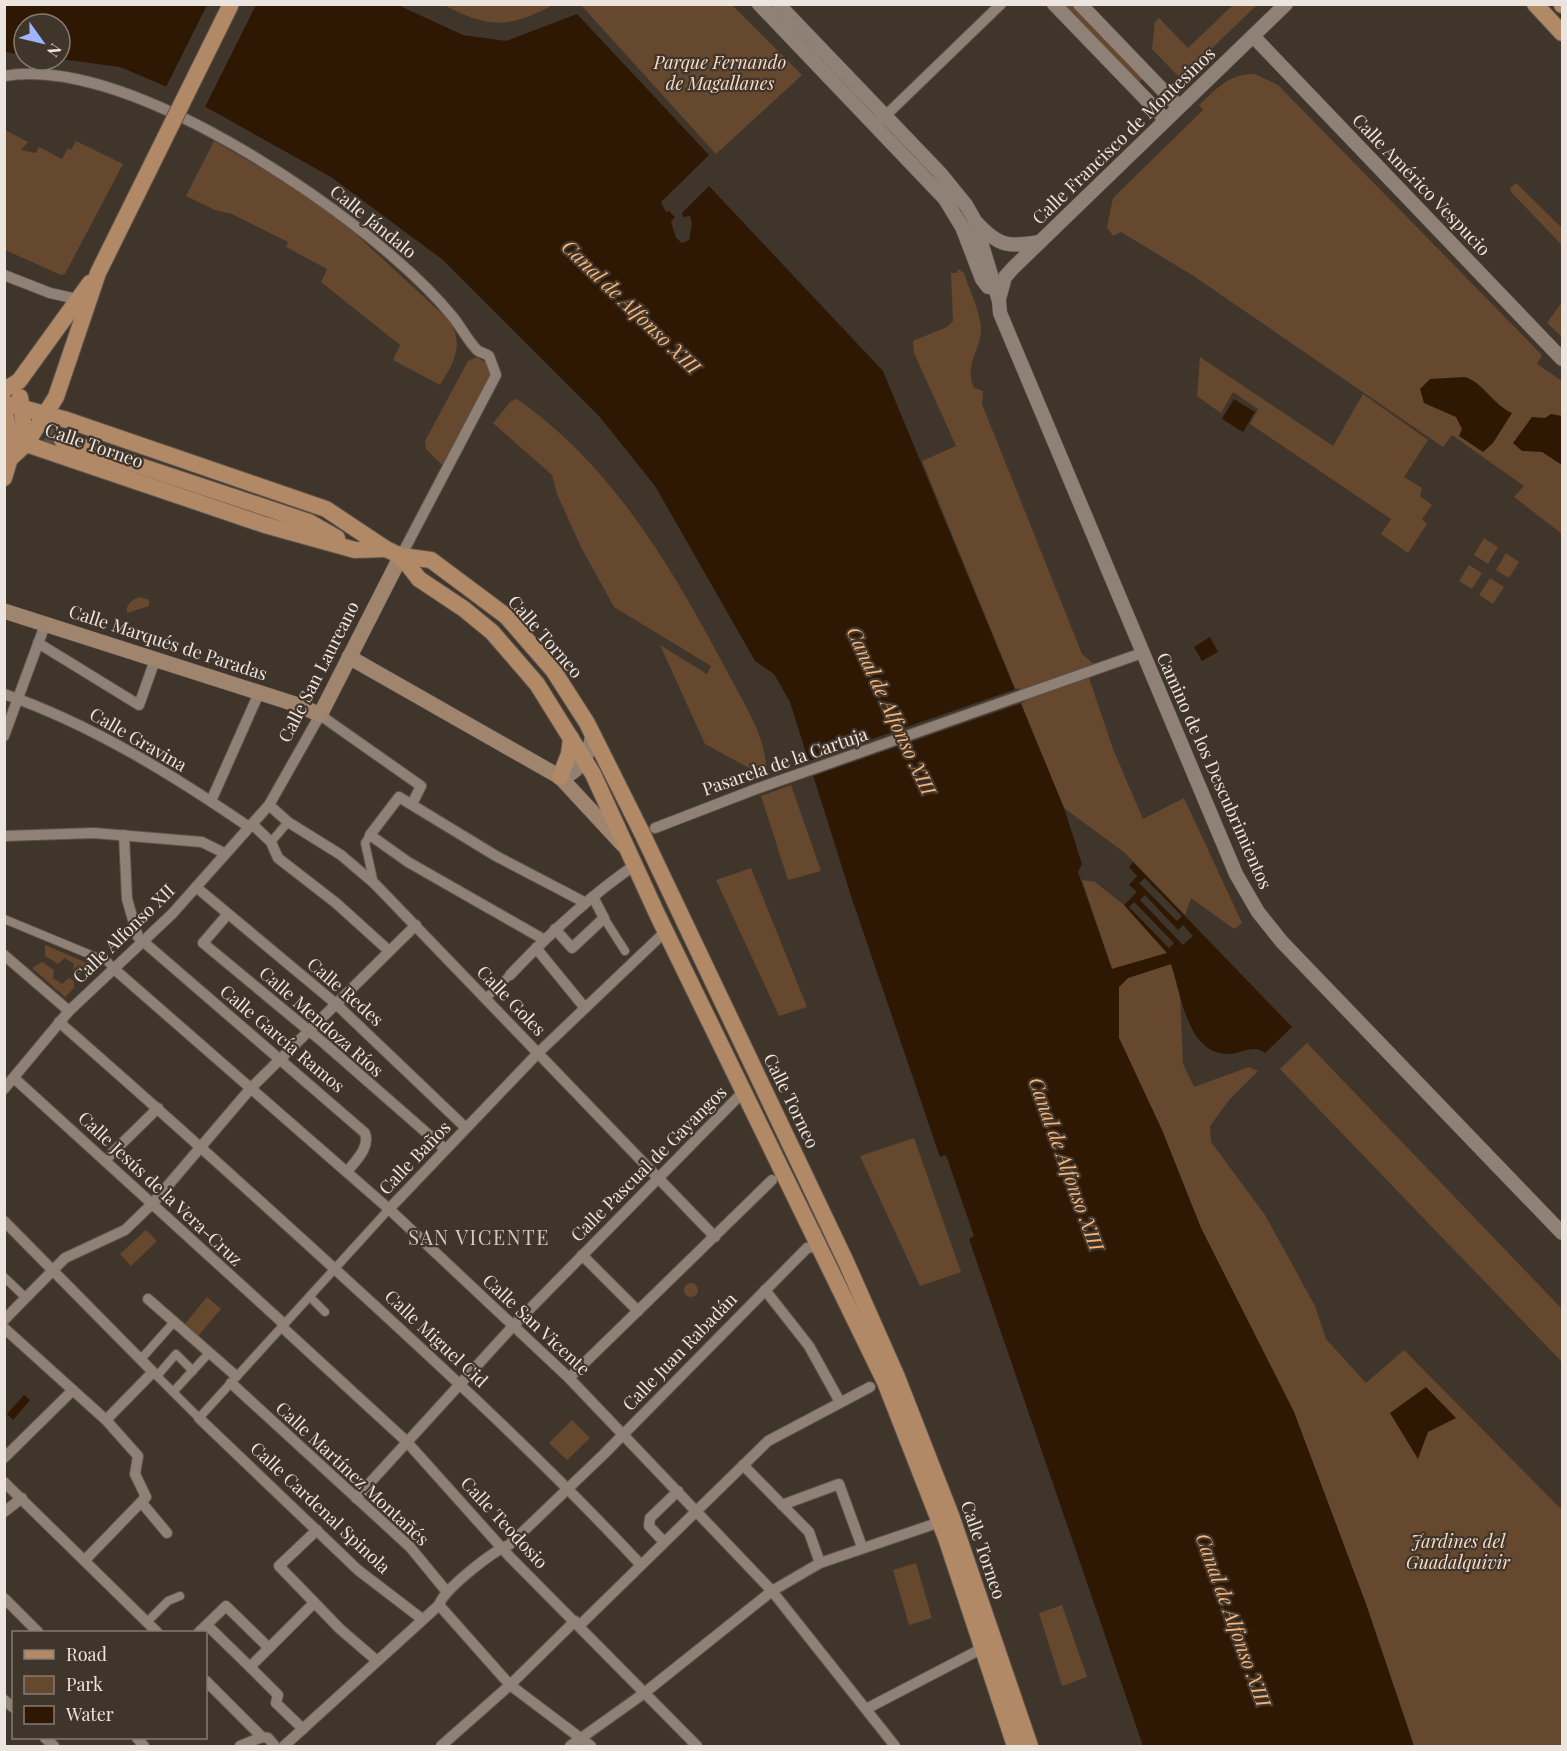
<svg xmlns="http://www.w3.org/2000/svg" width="1567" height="1751" viewBox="0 0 1567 1751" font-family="'Playfair Display',serif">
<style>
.green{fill:#65482e}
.water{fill:#2e1804;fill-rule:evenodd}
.pier{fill:#40352b}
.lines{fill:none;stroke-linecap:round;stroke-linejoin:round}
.primary-tunnel{stroke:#5a4f46;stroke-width:16;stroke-dasharray:16 8;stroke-linecap:butt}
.pedestrian-casing{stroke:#5e544c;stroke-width:10}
.minor-casing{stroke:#5e544c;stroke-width:12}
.tertiary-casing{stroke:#5e544c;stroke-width:15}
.secondary-casing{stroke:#5e544c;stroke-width:16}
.primary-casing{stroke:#5e544c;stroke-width:18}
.pedestrian{stroke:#8f8176;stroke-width:8}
.minor{stroke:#8f8176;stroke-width:10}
.tertiary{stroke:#8f8176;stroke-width:14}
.secondary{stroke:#a0856e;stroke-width:15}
.primary{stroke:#b18966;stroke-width:16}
.primary-bridge-casing{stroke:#5e544c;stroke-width:18;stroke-linecap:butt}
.primary-bridge{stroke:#b18966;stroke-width:16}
.labels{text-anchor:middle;stroke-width:4.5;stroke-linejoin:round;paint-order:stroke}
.park-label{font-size:18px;font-style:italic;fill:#f8dbc4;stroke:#40352b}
.street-label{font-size:18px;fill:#ece4de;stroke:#40352b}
.water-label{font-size:20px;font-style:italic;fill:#f9b479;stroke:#40352b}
.neighbourhood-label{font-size:20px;letter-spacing:1.5px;fill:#d7c8bc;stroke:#40352b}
</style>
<rect width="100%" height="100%" fill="#40352b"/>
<g class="green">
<path d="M 444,5 L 553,5 C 508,29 488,28 444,5 Z"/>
<polygon points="581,5 732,5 802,75 716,154"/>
<polygon points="1061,5 1073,5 1144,78 1137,84"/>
<polygon points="1233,5 1257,5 1184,75 1178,76 1152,49 1155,22 1159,18 1188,48"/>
<path d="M 1255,74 L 1278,85 L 1542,355 L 1537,364 L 1562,381 L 1562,534 L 1514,497 L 1524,486 L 1452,435 L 1443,447 L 1192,275 L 1121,232 L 1113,236 L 1107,227 L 1113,198 L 1203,110 L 1199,105 C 1216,89 1230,73 1255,74 Z"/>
<polygon points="5,130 28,142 21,150 36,153 39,147 62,159 68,148 71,150 76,141 123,164 65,274 61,275 5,250"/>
<path d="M 214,141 L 299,190 L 335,215 L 450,321 C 464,345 454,363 440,385 L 393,360 L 400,345 L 321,282 L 327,269 L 286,247 L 288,242 L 232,214 L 215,210 L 186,196 Z"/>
<polygon points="1516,183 1562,228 1562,245 1511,192 1510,188"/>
<path d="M 958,269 L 964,273 C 969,290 980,311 981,328 C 982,349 963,365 974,388 L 983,391 L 982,404 L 1082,654 L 1094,664 L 1085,666 L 1113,749 L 1143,819 L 1184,798 L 1242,923 L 1234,929 L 1191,898 L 1185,915 L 1125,853 L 1064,808 L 922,461 L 956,446 L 914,353 L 913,341 L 947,327 L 953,321 L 951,273 L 957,273 Z"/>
<polygon points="1562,302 1562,337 1547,323"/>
<polygon points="477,357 487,363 490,375 445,464 441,464 426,449 425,441 468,361"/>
<polygon points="1200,357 1333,446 1363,394 1428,440 1404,477 1422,488 1420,496 1432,505 1422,519 1427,524 1408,553 1381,534 1391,519 1250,424 1258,409 1233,392 1221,413 1197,396"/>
<path d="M 517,399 C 614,466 675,573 729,675 C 744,704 767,737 766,772 L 760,774 L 705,744 L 660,645 L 707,674 L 711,666 L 614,607 L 581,547 L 557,494 L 552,475 L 493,423 L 511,401 Z"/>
<polygon points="1484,538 1498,547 1488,564 1474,555"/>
<polygon points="1506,553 1519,562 1509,578 1496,570"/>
<polygon points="1469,565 1482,573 1472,589 1459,581"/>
<polygon points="1490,578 1504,587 1493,604 1479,595"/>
<path d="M 140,597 L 149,600 L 149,606 L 127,613 C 125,604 133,599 140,597 Z"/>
<polygon points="791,785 821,871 788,880 761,796"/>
<polygon points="751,868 807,1007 779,1016 716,880"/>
<polygon points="1082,880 1095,882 1124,905 1167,953 1112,969"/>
<polygon points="45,945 87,963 85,972 77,975 73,972 74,964 65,958 58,964 45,956"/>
<polygon points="42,962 54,970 53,978 62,984 69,978 74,981 74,988 65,997 32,968"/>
<polygon points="1171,964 1180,992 1183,1064 1194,1087 1249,1067 1258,1071 1229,1100 1210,1126 1211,1142 1265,1215 1315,1306 1326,1339 1366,1383 1404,1350 1562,1510 1562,1746 1414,1746 1366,1604 1294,1412 1201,1228 1162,1130 1119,1038 1119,987 1128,978"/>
<polygon points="1307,1043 1562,1309 1562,1362 1280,1069"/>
<polygon points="914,1138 961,1272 920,1286 860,1156"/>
<polygon points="146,1230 157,1241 131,1266 120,1254"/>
<circle cx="691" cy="1290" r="7"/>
<polygon points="207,1297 221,1309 198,1336 184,1325"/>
<polygon points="572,1420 590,1438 567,1460 549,1443"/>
<polygon points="916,1563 932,1618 909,1625 893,1570"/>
<polygon points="1062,1605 1087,1677 1062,1686 1039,1613"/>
</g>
<g class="water">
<path d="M 5,5 L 398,5 L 463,35 L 506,41 L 577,14 L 709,155 L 661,202 L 666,212 L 669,211 L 675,217 L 671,222 L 676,238 L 682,243 L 689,240 L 692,224 L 690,216 L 683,217 L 682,213 L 709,186 L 883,371 L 1064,808 L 1082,864 L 1078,872 L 1112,969 L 1167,953 L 1124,905 L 1137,892 L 1129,885 L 1137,876 L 1129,867 L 1133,862 L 1292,1027 L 1265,1053 C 1254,1044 1242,1053 1230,1054 C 1187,1056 1181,993 1171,964 L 1128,978 L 1119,987 L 1119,1038 L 1162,1130 L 1201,1228 L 1294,1412 L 1366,1604 L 1414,1746 L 1143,1746 L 969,1239 L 974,1236 L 946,1155 L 940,1157 L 851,896 L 790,702 L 774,674 L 755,661 L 655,486 L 599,416 L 443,260 L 331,177 L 177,91 L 120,67 L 60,59 L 60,24 L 24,24 L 24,55 L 5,52 ZM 1145,878 L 1182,916 L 1177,921 L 1139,883 ZM 1145,895 L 1178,930 L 1183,925 L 1193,936 L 1183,945 L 1140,900 ZM 1134,902 L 1174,943 L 1169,948 L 1129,907 Z"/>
<path d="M 1465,377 C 1484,383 1492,404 1512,413 L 1493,443 L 1483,452 L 1459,436 L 1462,429 L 1456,417 L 1424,403 L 1420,389 L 1430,379 Z"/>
<polygon points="1234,399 1255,412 1243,432 1222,419"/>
<polygon points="1551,414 1562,416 1562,465 1542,452 1522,451 1513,443 1532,417 1545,418"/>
<polygon points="1210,637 1218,652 1202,661 1194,647"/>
<polygon points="1426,1387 1456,1418 1428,1432 1418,1459 1390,1413"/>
<polygon points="24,1395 30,1400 13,1420 7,1414"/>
</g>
<g class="pier">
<polygon points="207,5 256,5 204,109 165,89"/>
<polygon points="1019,688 1025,702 811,777 806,762"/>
</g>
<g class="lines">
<polyline class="primary-tunnel" points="23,427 62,440"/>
<defs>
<g id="pedestrian">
<polyline points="370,835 365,843 374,884"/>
<polyline points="271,842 288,822"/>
<polyline points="604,918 625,951"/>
<polyline points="4,919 108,962 113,968"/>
<polyline points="486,998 510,975"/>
<polyline points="4,1277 25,1297"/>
<polyline points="310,1297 325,1312"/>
<polyline points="141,1359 174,1322"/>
<polyline points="153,1372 199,1418 389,1209"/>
<polyline points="157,1376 176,1354 193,1371"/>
<polyline points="173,1392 209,1353"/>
<polyline points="147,1622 168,1601 180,1596"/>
</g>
<g id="minor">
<path d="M 4,76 C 118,56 308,183 392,256 C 413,274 435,295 453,317 C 461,327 468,341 477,350 C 481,353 485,353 489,356 L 496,375 L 401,556"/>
<polyline points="880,121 1001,4"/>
<polyline points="4,275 50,293 77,299"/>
<polyline points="38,643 139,705 155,660"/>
<path d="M 4,694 C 91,724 173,775 249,827"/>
<polyline points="4,736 45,625"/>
<polyline points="211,801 259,693"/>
<polyline points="269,805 288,822 341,855 375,884 715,1237"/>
<polyline points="252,824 271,842 278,858 336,903 388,950"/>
<polyline points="655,828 756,789 1142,653"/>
<path d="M 124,835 L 127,899 L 138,937 L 365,1133 C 370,1148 356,1160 347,1172"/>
<polyline points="4,836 94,833 202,842 224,853"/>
<polyline points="196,887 335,1003 466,1128"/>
<polyline points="227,915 203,943 325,1044 445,1149"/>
<polyline points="555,929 572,948 604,918 593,897"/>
<polyline points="543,939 408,862 370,835 399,797 496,856 584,902"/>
<polyline points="536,948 585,1008"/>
<polyline points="4,955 69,1011"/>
<polyline points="113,968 389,1209 569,1378 772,1591 895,1746"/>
<path d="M 510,975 C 549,934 588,897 635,865"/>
<path d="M 59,1022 C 153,1104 245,1187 337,1271 C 441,1366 545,1462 641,1565"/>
<polyline points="14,1078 284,1324"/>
<polyline points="4,1089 69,1011 172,914 269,805 320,715 421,786 412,804"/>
<polyline points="105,1160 158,1108"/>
<polyline points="389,1209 538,1053 667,930"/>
<polyline points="4,1221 153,1372 106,1420"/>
<polyline points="582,1255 638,1311"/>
<polyline points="765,1290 809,1346 840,1402"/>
<polyline points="148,1299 236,1376"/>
<polyline points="4,1320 65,1258 125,1230 153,1203 251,1088 416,925"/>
<polyline points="282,1327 406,1441 509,1556 697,1746"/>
<polyline points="4,1328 106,1420 138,1456 135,1474 146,1497 85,1560"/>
<polyline points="569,1378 772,1180"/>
<polyline points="231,1383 410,1547 447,1592"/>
<polyline points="199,1418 358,1570 422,1619"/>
<polyline points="4,1458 73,1390"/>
<polyline points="743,1465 809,1532 820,1563"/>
<polyline points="4,1482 157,1632"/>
<polyline points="356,1498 514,1325 745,1090"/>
<polyline points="142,1503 167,1533"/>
<polyline points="782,1505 839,1484 862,1547"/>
<polyline points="4,1512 22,1498"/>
<polyline points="317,1530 279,1566 340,1629 376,1660"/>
<polyline points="664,1542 649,1526 650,1518 678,1491"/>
<polyline points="4,1598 38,1632"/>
<polyline points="439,1605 510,1685 591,1746"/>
<polyline points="207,1625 250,1667"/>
<polyline points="579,1626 768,1441 870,1387"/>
<polyline points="199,1632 226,1606 269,1648"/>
<polyline points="206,1681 262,1737 268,1738 275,1746"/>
<polyline points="4,1700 14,1708"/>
<polyline points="866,1709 981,1649"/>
<polyline points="303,1729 276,1703 278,1695 250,1667 314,1603"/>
<polyline points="45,1738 54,1746"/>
<polyline points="137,1738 144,1746"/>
<polyline points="240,1746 262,1737"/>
<path d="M 284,1746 L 439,1605 C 444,1589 493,1551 509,1545 L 604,1454 L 807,1248 L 819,1246"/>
<polyline points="441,1746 510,1685 575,1621"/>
<polyline points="570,1746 643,1694 772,1591 820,1563 943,1521"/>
</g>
<g id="tertiary">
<polyline points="759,4 945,199 962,227 982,279 988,287"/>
<polyline points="778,4 940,173 966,205 974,219 999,301 1000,313 1236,874 1258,912 1282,942 1562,1233"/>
<polyline points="1054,4 1166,120"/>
<polyline points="1080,4 1179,107"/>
<polyline points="1253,36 1562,359"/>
<path d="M 976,222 C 999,247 1008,247 1040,242"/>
<polyline points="999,299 1005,277 1013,268 1286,4"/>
<path d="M 560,777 C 579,776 591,751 592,734"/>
</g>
<g id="secondary">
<polyline points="4,611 301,706 320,715 401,556"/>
<polyline points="349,657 560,777 623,845"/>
</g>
<g id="primary">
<polyline points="1535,4 1562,33"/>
<polyline points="1562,4 1562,5"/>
<polyline points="4,390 19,381 90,283"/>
<polyline points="20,397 26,444"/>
<polyline points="4,403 67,420 326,509 386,549 401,556 431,560 506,616 553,670 587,723 642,833 847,1264 897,1377 952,1518 1030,1746"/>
<polyline points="4,410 13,448 4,478"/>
<polyline points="62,440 309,522 337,538"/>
<polyline points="26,444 265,525 355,550 386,549"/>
<polyline points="12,457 26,444 56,397 98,273 146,176"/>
<polyline points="401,556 419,579 464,609 492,632 537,684 593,774 658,916 885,1382 946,1538 1015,1746"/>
<polyline points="560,777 569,754 571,738"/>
</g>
</defs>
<use href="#pedestrian" class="pedestrian-casing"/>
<use href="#minor" class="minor-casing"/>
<use href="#tertiary" class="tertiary-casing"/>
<use href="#secondary" class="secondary-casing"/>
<use href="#primary" class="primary-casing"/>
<use href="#pedestrian" class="pedestrian"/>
<use href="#minor" class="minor"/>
<use href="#tertiary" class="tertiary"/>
<use href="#secondary" class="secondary"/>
<use href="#primary" class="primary"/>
<defs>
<polyline id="primary-bridge" points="146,176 231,4"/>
</defs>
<use href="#primary-bridge" class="primary-bridge-casing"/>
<use href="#primary-bridge" class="primary-bridge"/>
</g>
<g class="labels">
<g class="park-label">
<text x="720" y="69">Parque Fernando<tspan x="720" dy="21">de Magallanes</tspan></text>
<text x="1458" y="1548">Jardines del<tspan x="1458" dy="21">Guadalquivir</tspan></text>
</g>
<g class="street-label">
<text transform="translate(1124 136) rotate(-44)" y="6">Calle Francisco de Montesinos</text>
<text transform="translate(1421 185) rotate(46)" y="6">Calle Américo Vespucio</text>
<text transform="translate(373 222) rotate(39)" y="6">Calle Jándalo</text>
<text transform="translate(94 446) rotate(19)" y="6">Calle Torneo</text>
<text transform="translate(545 637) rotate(49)" y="6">Calle Torneo</text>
<text transform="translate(168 643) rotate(18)" y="6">Calle Marqués de Paradas</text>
<text transform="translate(319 672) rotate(-63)" y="6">Calle San Laureano</text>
<text transform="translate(138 740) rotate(30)" y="6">Calle Gravina</text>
<text transform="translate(785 762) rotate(-19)" y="6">Pasarela de la Cartuja</text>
<text transform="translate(1214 771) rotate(66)" y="6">Camino de los Descubrimientos</text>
<text transform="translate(124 934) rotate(-44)" y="6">Calle Alfonso XII</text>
<text transform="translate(345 992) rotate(41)" y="6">Calle Redes</text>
<text transform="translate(511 1001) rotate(46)" y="6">Calle Goles</text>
<text transform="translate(321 1022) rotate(41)" y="6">Calle Mendoza Ríos</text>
<text transform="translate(282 1039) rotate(40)" y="6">Calle García Ramos</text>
<text transform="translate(791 1101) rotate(64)" y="6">Calle Torneo</text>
<text transform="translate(415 1158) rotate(-46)" y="6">Calle Baños</text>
<text transform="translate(649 1164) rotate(-45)" y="6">Calle Pascual de Gayangos</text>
<text transform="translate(160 1189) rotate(43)" y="6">Calle Jesús de la Vera-Cruz</text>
<text transform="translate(536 1325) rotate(43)" y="6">Calle San Vicente</text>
<text transform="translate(436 1339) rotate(43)" y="6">Calle Miguel Cid</text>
<text transform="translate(680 1352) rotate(-46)" y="6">Calle Juan Rabadán</text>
<text transform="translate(352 1474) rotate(43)" y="6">Calle Martínez Montañés</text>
<text transform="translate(320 1508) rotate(43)" y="6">Calle Cardenal Spinola</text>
<text transform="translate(504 1523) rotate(47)" y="6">Calle Teodosio</text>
<text transform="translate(983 1550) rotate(71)" y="6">Calle Torneo</text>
</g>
<g class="water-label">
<text transform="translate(631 307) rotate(44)" y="7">Canal de Alfonso XIII</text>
<text transform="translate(891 711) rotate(65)" y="7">Canal de Alfonso XIII</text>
<text transform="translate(1066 1164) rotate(70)" y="7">Canal de Alfonso XIII</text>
<text transform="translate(1233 1620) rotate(70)" y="7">Canal de Alfonso XIII</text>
</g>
<g class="neighbourhood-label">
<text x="479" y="1245">SAN VICENTE</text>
</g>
</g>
<rect width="1567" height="1751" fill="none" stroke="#ece4de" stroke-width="12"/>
<rect x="12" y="1631" width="195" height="108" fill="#40352b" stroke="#857b73" stroke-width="1.5"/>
<rect x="24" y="1650" width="30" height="9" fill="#b18966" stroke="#857b73" stroke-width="1.5"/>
<text x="66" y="1661" font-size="18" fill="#ece4de">Road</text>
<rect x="24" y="1676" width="30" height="18" fill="#65482e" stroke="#857b73" stroke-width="1.5"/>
<text x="66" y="1691" font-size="18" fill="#ece4de">Park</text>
<rect x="24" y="1706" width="30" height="18" fill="#2e1804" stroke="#857b73" stroke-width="1.5"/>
<text x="66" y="1721" font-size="18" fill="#ece4de">Water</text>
<g transform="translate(42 42) rotate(124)"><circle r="28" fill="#40352b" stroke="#857b73" stroke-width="1.5"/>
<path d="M0-4.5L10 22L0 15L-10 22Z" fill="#9eb4fd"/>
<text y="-9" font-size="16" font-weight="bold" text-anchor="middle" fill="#ece4de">N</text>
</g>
</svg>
